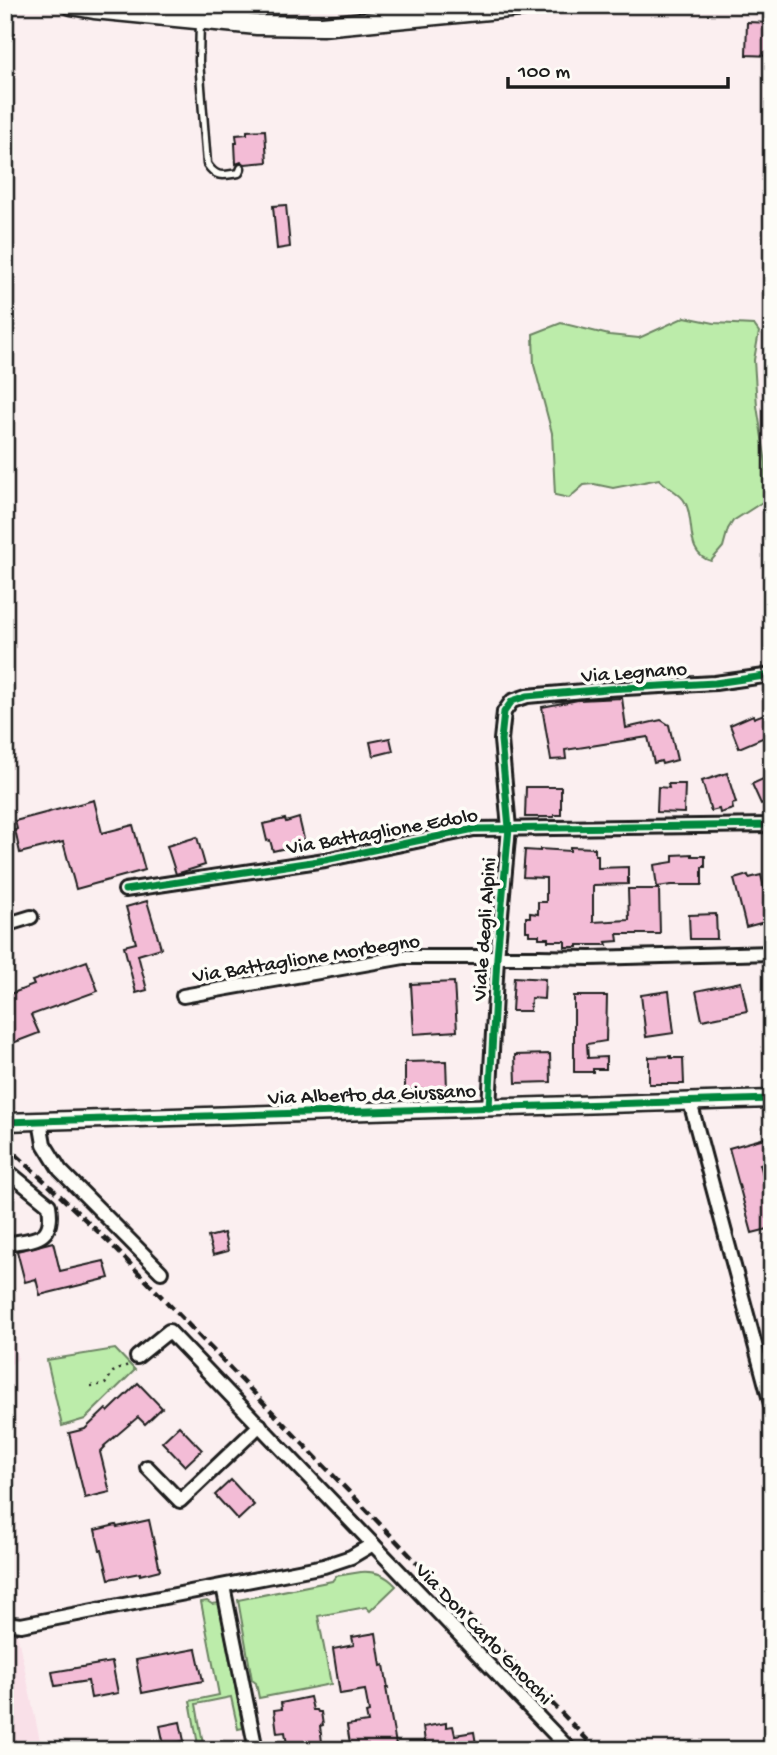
<svg xmlns="http://www.w3.org/2000/svg" width="777" height="1755" viewBox="0 0 777 1755" font-family="'Gochi Hand',sans-serif">
<style>
.built{fill:#f9e0e8}
.green{fill:#bcecaa;stroke:#6c8463;stroke-width:2}
.building{fill:#f3bcd6;stroke:#1c1c1c;stroke-width:2}
.lines{fill:none;stroke-linecap:round;stroke-linejoin:round}
.service-casing{stroke:#1c1c1c;stroke-width:11}
.minor-casing{stroke:#1c1c1c;stroke-width:18}
.tertiary-casing{stroke:#1c1c1c;stroke-width:21}
.secondary-casing{stroke:#1c1c1c;stroke-width:23}
.path{stroke:#1c1c1c;stroke-width:2.5;stroke-dasharray:2 5;stroke-linecap:butt}
.service{stroke:#fdfcf7;stroke-width:6}
.minor{stroke:#fdfcf7;stroke-width:12}
.tertiary{stroke:#fdfcf7;stroke-width:16}
.secondary{stroke:#fdfcf7;stroke-width:18}
.rail{stroke:#1c1c1c;stroke-width:4.5;stroke-dasharray:10 5;stroke-linecap:butt}
.cycleway-casing{stroke:#fdfcf7;stroke-width:11}
.cycleway{stroke:#00873e;stroke-width:7}
.labels{text-anchor:middle;stroke-width:7;stroke-linejoin:round;paint-order:stroke}
.street-label{font-size:21px;fill:#1c1c1c;stroke:#fdfcf7}
</style>
<rect width="100%" height="100%" fill="#fbeff0"/>
<filter id="ink" filterUnits="userSpaceOnUse"><feTurbulence type="fractalNoise" baseFrequency=".0143" numOctaves="2"/><feDisplacementMap in="SourceGraphic" scale="14" xChannelSelector="R" yChannelSelector="G"/><feConvolveMatrix kernelMatrix="1 2 1 2 8 2 1 2 1" color-interpolation-filters="sRGB"/></filter>
<g filter="url(#ink)">
<g class="built">
<polygon points="5,1321 18,1359 5,1369"/>
<polygon points="5,1603 11,1605 42,1750 5,1750"/>
</g>
<g class="green">
<path d="M 685,317 L 714,323 L 754,325 L 759,332 L 754,360 L 757,406 L 766,463 L 764,501 L 733,521 L 728,529 L 723,547 L 711,561 C 684,554 696,521 685,502 C 681,493 667,488 659,479 L 613,488 L 594,484 L 584,485 L 569,498 L 555,495 L 552,433 L 534,365 L 533,334 L 561,323 L 609,335 L 639,338 Z"/>
<polygon points="115,1349 135,1370 85,1419 62,1426 47,1360"/>
<path d="M 361,1572 C 376,1571 386,1575 396,1586 L 370,1611 L 366,1607 L 318,1616 L 331,1684 L 259,1698 L 256,1683 L 252,1680 L 238,1600 L 332,1581 L 336,1576 Z"/>
<polygon points="207,1601 212,1604 219,1603 243,1728 238,1729 231,1697 196,1704 204,1750 199,1750 190,1701 219,1695 201,1602"/>
</g>
<g class="building">
<polygon points="747,22 772,23 772,56 746,55"/>
<polygon points="265,130 267,162 245,164 241,162 236,164 235,143 237,143 236,135 247,134 247,131"/>
<polygon points="286,205 290,247 277,249 273,206"/>
<polygon points="622,698 626,728 661,720 669,725 677,760 662,764 661,761 654,763 648,737 565,750 566,759 551,760 542,707 578,700"/>
<polygon points="772,711 772,734 739,748 730,725 753,715 754,718"/>
<polygon points="390,738 393,751 373,756 370,742"/>
<polygon points="727,773 736,803 732,804 733,809 720,813 719,809 711,811 702,781"/>
<polygon points="772,775 772,799 761,804 752,784"/>
<polygon points="668,784 685,784 684,813 657,812 658,787 669,788"/>
<polygon points="526,787 561,787 561,815 554,815 554,817 525,817"/>
<polygon points="94,800 102,833 133,825 145,870 76,889 63,842 20,853 15,830 17,829 15,821"/>
<polygon points="299,818 304,839 302,840 303,844 273,851 270,840 267,841 263,824 285,819 286,822"/>
<polygon points="197,837 205,865 176,874 167,846"/>
<polygon points="570,847 595,848 595,855 598,855 598,868 628,867 628,884 594,885 593,887 593,922 629,920 628,889 659,889 660,934 617,934 618,941 606,942 607,945 578,945 578,947 565,947 565,941 548,941 548,938 539,938 539,935 529,935 529,931 526,931 526,917 530,917 530,913 538,914 538,902 546,902 546,878 523,877 525,850 540,851 540,849 570,851"/>
<polygon points="692,854 692,856 705,856 705,867 702,867 702,885 671,885 657,887 654,865 673,862 673,855"/>
<polygon points="748,875 749,878 761,875 772,920 746,927 734,879"/>
<polygon points="147,901 161,948 138,955 147,990 136,993 124,946 136,943 126,907"/>
<polygon points="716,914 717,939 690,939 689,915"/>
<polygon points="87,961 98,991 31,1015 39,1033 5,1046 5,996 34,985 32,981"/>
<polygon points="514,977 545,979 544,999 531,998 530,1011 512,1011"/>
<polygon points="454,982 457,1031 414,1034 411,984"/>
<polygon points="741,982 747,1011 702,1020 696,991"/>
<polygon points="669,991 674,1033 646,1037 641,995"/>
<polygon points="574,996 607,996 606,1041 587,1044 588,1058 606,1057 606,1069 593,1069 593,1072 574,1072"/>
<polygon points="550,1054 551,1082 516,1083 515,1055"/>
<polygon points="671,1056 671,1058 683,1058 684,1084 649,1084 649,1057"/>
<polygon points="446,1061 447,1089 405,1090 405,1062"/>
<polygon points="772,1136 772,1161 760,1164 772,1206 772,1228 752,1233 729,1148"/>
<polygon points="224,1233 228,1251 213,1255 208,1237"/>
<polygon points="53,1242 60,1271 104,1261 109,1278 40,1295 36,1279 25,1282 17,1251"/>
<polygon points="138,1383 162,1408 145,1424 138,1417 104,1446 105,1447 100,1452 110,1492 85,1498 69,1433 85,1429 106,1409 108,1412"/>
<polygon points="179,1426 202,1450 185,1466 162,1442"/>
<polygon points="231,1480 254,1505 238,1520 215,1495"/>
<polygon points="149,1520 160,1570 140,1575 140,1573 109,1579 102,1550 100,1550 95,1530 116,1525 117,1527"/>
<polygon points="376,1633 381,1666 384,1665 388,1688 386,1688 397,1750 351,1750 347,1725 368,1722 366,1713 369,1712 365,1690 340,1694 333,1649 354,1645 352,1637"/>
<polygon points="196,1649 203,1681 142,1693 136,1660"/>
<polygon points="112,1662 118,1693 91,1698 88,1681 55,1686 52,1672"/>
<polygon points="310,1697 313,1710 317,1710 318,1712 321,1712 323,1725 320,1726 323,1750 288,1750 285,1732 277,1733 274,1710 282,1709 281,1703"/>
<polygon points="180,1722 184,1741 164,1745 160,1726"/>
<polygon points="446,1723 446,1727 453,1726 455,1735 474,1732 477,1750 426,1750 423,1727"/>
</g>
<g class="lines">
<defs>
<path id="service" d="M 200,22 L 199,61 L 207,164 C 217,179 223,175 239,173 L 241,168"/>
<g id="minor">
<polyline points="125,890 325,860 474,829 772,825"/>
<polyline points="5,925 31,917"/>
<polyline points="183,996 404,957 539,957 590,958 772,953"/>
<polyline points="690,1102 772,1408"/>
<polyline points="489,1108 497,957 509,828 501,740 504,712 512,701 527,696 607,689 715,683 772,675"/>
<polyline points="40,1121 44,1144 60,1170 161,1272"/>
<path d="M 5,1169 L 49,1205 C 55,1242 34,1239 5,1244"/>
<polyline points="137,1357 169,1331 569,1749"/>
<polyline points="147,1467 180,1501 260,1425"/>
<polyline points="223,1586 256,1750"/>
<polyline points="5,1623 21,1625 324,1566 351,1557 373,1544"/>
</g>
<polyline id="tertiary" points="5,1122 772,1099"/>
<polyline id="secondary" points="71,5 94,9 257,25 322,26 542,5"/>
</defs>
<use href="#service" class="service-casing"/>
<use href="#minor" class="minor-casing"/>
<use href="#tertiary" class="tertiary-casing"/>
<use href="#secondary" class="secondary-casing"/>
<polyline class="path" points="91,1386 105,1384 113,1372 128,1365"/>
<use href="#service" class="service"/>
<use href="#minor" class="minor"/>
<use href="#tertiary" class="tertiary"/>
<use href="#secondary" class="secondary"/>
<polyline class="rail" points="5,1144 110,1243 597,1750"/>
<defs>
<g id="cycleway">
<polyline points="125,890 325,860 474,829 772,825"/>
<polyline points="489,1108 497,957 509,828 501,740 504,712 512,701 527,696 607,689 715,683 772,675"/>
<polyline points="5,1122 772,1099"/>
</g>
</defs>
<use href="#cycleway" class="cycleway-casing"/>
<use href="#cycleway" class="cycleway"/>
</g>
</g>
<g class="labels">
<g class="street-label">
<text transform="translate(634 671) rotate(-4)" y="7">Via Legnano</text>
<text transform="translate(382 830) rotate(-10)" y="7">Via Battaglione Edolo</text>
<text transform="translate(483 929) rotate(-86)" y="7">Viale degli Alpini</text>
<text transform="translate(306 957) rotate(-9)" y="7">Via Battaglione Morbegno</text>
<text transform="translate(372 1093) rotate(-2)" y="7">Via Alberto da Giussano</text>
<text transform="translate(485 1633) rotate(46)" y="7">Via Don Carlo Gnocchi</text>
</g>
</g>
<rect width="777" height="1755" fill="none" stroke="#fdfcf7" stroke-width="28"/>
<rect x="14" y="14" width="749" height="1727" fill="none" stroke="#1c1c1c" stroke-width="2.5" filter="url(#ink)"/>
<path d="M508 77v10h220v-10" fill="none" stroke="#1c1c1c" stroke-width="3.5"/>
<text x="518" y="77" font-size="21" fill="#1c1c1c" stroke="#fdfcf7" stroke-width="5" paint-order="stroke">100 m</text>
</svg>
